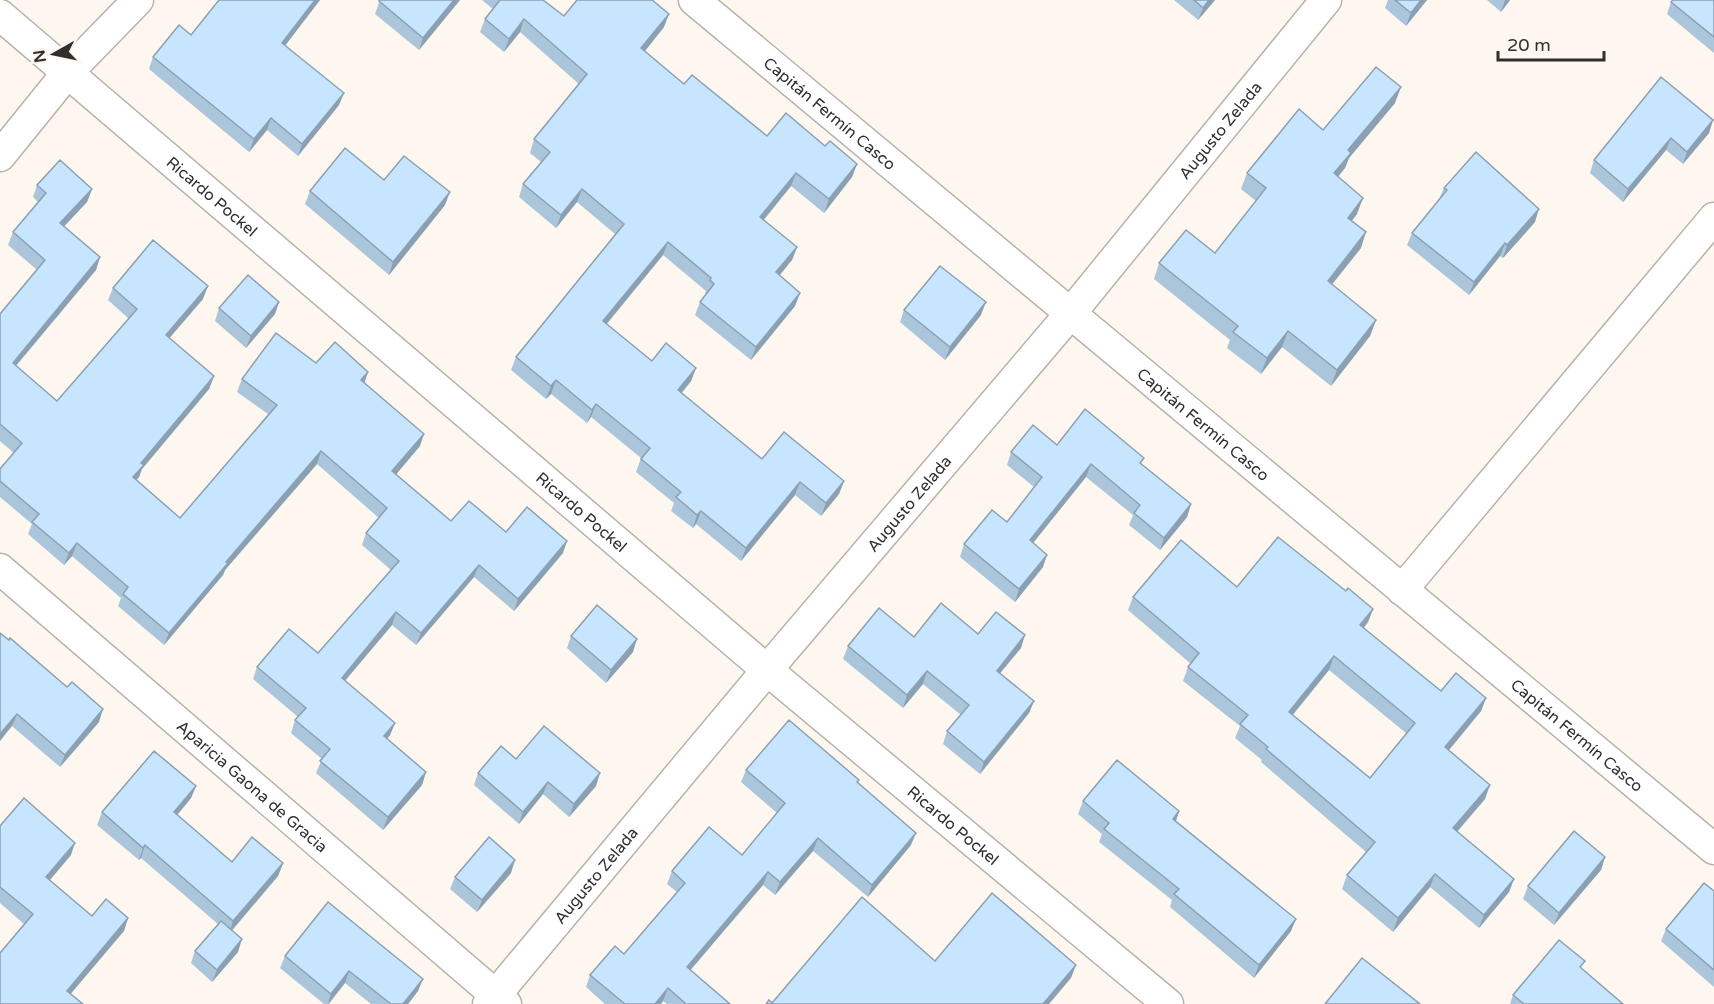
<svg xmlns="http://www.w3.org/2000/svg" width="1714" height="1004" viewBox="0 0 1714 1004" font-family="'Varela Round',sans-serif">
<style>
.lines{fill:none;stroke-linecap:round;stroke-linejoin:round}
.street-casing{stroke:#b9b2ac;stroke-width:33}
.street{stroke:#fff;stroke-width:30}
.wall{fill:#abc5da;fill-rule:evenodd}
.shaded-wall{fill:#8ba0b2}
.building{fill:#c7e5fe;stroke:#8ba0b2;stroke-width:1.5;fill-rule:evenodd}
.labels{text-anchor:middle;stroke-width:6;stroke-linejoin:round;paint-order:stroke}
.street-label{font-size:16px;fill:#312e2c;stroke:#fef7f0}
</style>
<rect width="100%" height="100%" fill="#fef7f0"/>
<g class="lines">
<defs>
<g id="street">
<path id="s1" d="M 694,0 L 1714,849"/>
<path id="s2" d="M 0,15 L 767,670 L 1168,1004"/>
<polyline points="0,156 68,72 138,0"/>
<path id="s3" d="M 0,569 L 506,1004"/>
<polyline points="1402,590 1714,218"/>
<path id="s4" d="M 488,1004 L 767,670 L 1070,314 L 1326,0"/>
</g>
</defs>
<use href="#street" class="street-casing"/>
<use href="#street" class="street"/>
</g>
<g class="wall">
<polygon points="219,0 320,0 285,45 339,105 298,156 267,130 249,152 149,69 153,57 191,35"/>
<polygon points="380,0 460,0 419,50 375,14"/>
<polygon points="482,0 543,0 564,16 664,27 645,51 684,84 767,136 825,146 857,164 852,177 824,213 791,186 764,220 797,247 792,260 779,275 800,293 795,306 751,360 695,315 700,302 706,294 705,293 706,291 663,255 607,324 652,361 696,368 691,381 682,393 762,459 844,481 839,494 821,516 795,495 741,561 696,524 693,528 671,511 674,503 636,472 641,458 591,417 587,423 551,394 546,399 511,370 516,357 615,234 577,202 556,228 519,197 523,184 541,162 530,153 534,139 579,84 520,32 504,52 480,32 485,19 493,9"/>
<polygon points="1174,0 1215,0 1198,20"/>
<polygon points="1388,0 1427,0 1406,26 1385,8"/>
<polygon points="1487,0 1510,0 1501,12"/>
<polygon points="1714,0 1714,53 1667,14 1671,2"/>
<polygon points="1395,103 1349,158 1345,168 1338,177 1357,214 1352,221 1361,248 1332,284 1376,320 1370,336 1331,386 1282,347 1261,374 1227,348 1230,340 1154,279 1159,263 1215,253 1256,201 1241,189 1247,173 1323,130"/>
<polygon points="1713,120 1709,133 1683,164 1666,150 1623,202 1590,173 1594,160"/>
<polygon points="384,180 445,205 389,275 305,204 310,191"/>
<polygon points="37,185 92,189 87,202 64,226 100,257 96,270 16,366 57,401 129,319 108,300 113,288 203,299 169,338 214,376 209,389 142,469 139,477 136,480 180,518 268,414 237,392 242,379 316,363 364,382 420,446 396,474 451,521 506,532 563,553 514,611 474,577 416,645 392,625 345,681 395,723 390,735 387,739 426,772 422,785 383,830 316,773 322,759 291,733 295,720 298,717 253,679 257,667 318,653 391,570 362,545 366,533 379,518 317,464 225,570 223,575 164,645 118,606 121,598 72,556 64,565 28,534 32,524 0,497 0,469 14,453 0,441 0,314 37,270 8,245 13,232 38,202 33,197"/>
<polygon points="1444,188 1535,222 1503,258 1500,256 1469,295 1407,245 1412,233 1439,199"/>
<polygon points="279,302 275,314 246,348 215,321 219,308"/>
<polygon points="904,310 981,315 945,360 900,322"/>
<polygon points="1057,445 1142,464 1191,504 1187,517 1160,550 1129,525 1133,515 1086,477 1033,543 1043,567 1015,602 960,557 964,544 1007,522 1034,487 1007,465 1011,452"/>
<path d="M 1237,587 L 1346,591 L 1373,609 L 1368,622 L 1364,628 L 1441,691 L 1486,698 L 1481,711 L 1448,751 L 1485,799 L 1457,832 L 1514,879 L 1509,892 L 1479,928 L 1430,887 L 1393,932 L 1342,889 L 1347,875 L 1366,852 L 1261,762 L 1262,760 L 1235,738 L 1240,726 L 1183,681 L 1188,667 L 1191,664 L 1128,610 L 1133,597 ZM 1329,670 L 1406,733 L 1370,778 L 1293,715 Z"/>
<polygon points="0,633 99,722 60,767 12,726"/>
<polygon points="978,634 1021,648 1000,673 1034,701 1029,713 980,774 943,744 947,731 961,715 923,684 903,708 843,659 848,646 914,637"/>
<polygon points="571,636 633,652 606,683 567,648"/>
<polygon points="516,759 596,786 569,817 543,794 519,824 474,785 478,773"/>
<polygon points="746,770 859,780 857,783 911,845 868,897 813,851 775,895 763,885 690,970 730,1004 667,1004 663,1001 661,1004 605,1004 586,987 590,975 624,954 677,892 667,884 672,871 742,855 777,813 741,782"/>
<polygon points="196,786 191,798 177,815 232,862 283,863 278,876 231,930 238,952 212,982 191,963 195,951 218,924 141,858 139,860 97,825 102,812"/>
<polygon points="1083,801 1179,811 1176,821 1291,931 1254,978 1170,907 1172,900 1099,842 1102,834 1078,814"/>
<polygon points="0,826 71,855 50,880 92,916 128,918 124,931 0,1004 24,924 0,903"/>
<polygon points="1605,857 1601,870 1554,925 1523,899 1528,886"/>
<polygon points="511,873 477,912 450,889 455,877"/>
<polygon points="1714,891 1714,987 1661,941 1666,929"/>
<polygon points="328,902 418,991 408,1004 371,1004 345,983 329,1004 324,1004 280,968 285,956"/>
<polygon points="1582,969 1623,1004 1510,1004 1513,995"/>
</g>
<g class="shaded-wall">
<polygon points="315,0 320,0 278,55 282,43"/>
<polygon points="454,0 460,0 419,50 423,38"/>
<polygon points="1209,0 1215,0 1198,20 1203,8"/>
<polygon points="1421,0 1427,0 1406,26 1411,13"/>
<polygon points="1505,0 1510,0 1501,12"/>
<polygon points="669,14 664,27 637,61 641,48"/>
<polygon points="524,19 520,32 504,52 509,39"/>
<polygon points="1401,87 1395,103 1349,158 1345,168 1328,189 1334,173 1348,150"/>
<polygon points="344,93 339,105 298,156 302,144"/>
<polygon points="271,118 267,130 249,152 254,139"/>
<polygon points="1713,120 1709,133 1683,164 1687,152"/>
<polygon points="1671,138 1666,150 1623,202 1628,189"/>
<polygon points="857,164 852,177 824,213 829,199"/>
<polygon points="796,173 791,186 755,230 760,217"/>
<polygon points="92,189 87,202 56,235 60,223"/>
<polygon points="582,189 577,202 556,228 561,215"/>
<polygon points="450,192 445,205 389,275 393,262"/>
<polygon points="1363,198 1357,214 1342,233 1348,218"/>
<polygon points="1539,209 1535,222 1503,258 1507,245"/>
<polygon points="1366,232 1361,248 1322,297 1328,281"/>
<polygon points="668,242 663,255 598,334 603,321"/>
<polygon points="1505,243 1500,256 1469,295 1474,282"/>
<polygon points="797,247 792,260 771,286 776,272"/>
<polygon points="100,257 96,270 8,375 13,363"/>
<polygon points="208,286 203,299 161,348 166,335"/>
<polygon points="800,293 795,306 751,360 756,347"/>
<polygon points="279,302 275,314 246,348 251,336"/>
<polygon points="986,302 981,315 945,360 950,347"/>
<polygon points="1376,320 1370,336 1331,386 1337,370"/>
<polygon points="1288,331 1282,347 1261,374 1267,358"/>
<polygon points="696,368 691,381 673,403 678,390"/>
<polygon points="368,372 364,384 361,380"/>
<polygon points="214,376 209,389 142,469 139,477 128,490 133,477 141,463"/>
<polygon points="556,380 551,394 546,399 551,386"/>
<polygon points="596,404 591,417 587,423 592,410"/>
<polygon points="424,434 420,446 388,484 392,471"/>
<polygon points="321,451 317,464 225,570 223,575 164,645 169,633 226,562"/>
<polygon points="1091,464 1086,477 1025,553 1030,540"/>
<polygon points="844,481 839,494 821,516 826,503"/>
<polygon points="800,482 795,495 741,561 746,548"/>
<polygon points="1191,504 1187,517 1160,550 1164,538"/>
<polygon points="701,511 696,524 693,528 697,515"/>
<polygon points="567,541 563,553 514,611 518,599"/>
<polygon points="77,543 72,556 64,565 69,553"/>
<polygon points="1047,555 1043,567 1015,602 1019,589"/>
<polygon points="479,565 474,577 416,645 421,633"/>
<polygon points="1373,609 1368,622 1355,638 1360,625"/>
<polygon points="396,612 392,625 337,690 342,678"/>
<polygon points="1025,635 1021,648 992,683 997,671"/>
<polygon points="637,639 633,652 606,683 611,670"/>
<polygon points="1334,656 1329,670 1284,725 1289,712"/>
<polygon points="927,671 923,684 903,708 907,695"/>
<polygon points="1486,698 1481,711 1440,761 1445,747"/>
<polygon points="1034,701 1029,713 980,774 984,762"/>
<polygon points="103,709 99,722 60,767 65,755"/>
<polygon points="17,714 12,726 0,741 0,734"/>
<polygon points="395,723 390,735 380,748 384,736"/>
<polygon points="426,772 422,785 383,830 388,817"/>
<polygon points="600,773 596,786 569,817 574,804"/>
<polygon points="548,782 543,794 519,824 523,812"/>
<polygon points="1490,785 1485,799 1448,842 1453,828"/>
<polygon points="196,786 191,798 169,825 174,812"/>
<polygon points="1179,811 1175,824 1173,819"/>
<polygon points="916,833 911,845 868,897 872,885"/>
<polygon points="818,838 813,851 775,895 780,882"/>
<polygon points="75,843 71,855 42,889 46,877"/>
<polygon points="145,845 141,858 139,860 143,848"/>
<polygon points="1605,857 1601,870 1554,925 1559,913"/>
<polygon points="515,860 511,873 477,912 482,900"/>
<polygon points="283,863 278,876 229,934 233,921"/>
<polygon points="768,872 763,885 682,980 687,967"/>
<polygon points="1435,874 1430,887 1393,932 1398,918"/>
<polygon points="1514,879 1509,892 1479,928 1484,915"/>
<polygon points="128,918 124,931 63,1003 67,991"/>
<polygon points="1296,919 1291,931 1254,978 1259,965"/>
<polygon points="242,939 238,952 212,982 217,970"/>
<polygon points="1076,965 1071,978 1049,1004 1043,1004"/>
<polygon points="349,971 345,983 328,1004 331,994"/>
<polygon points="423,979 418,991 408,1004 403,1004"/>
<polygon points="668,988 663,1001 661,1004 655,1004"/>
</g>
<g class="building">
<polygon points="219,0 315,0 282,43 344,93 302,144 271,118 254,139 153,57 179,25 191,35"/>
<polygon points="380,0 454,0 423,38 379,1"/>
<polygon points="500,0 543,0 564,16 577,0 652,0 669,14 641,48 684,84 692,75 767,136 786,113 825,146 830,141 857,164 829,199 796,173 760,217 797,247 776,272 800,293 756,347 700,302 714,284 710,280 711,278 668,242 603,321 652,361 666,343 696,368 678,390 762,459 784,432 844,481 826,503 800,482 746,548 701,511 697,515 676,497 681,492 641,459 650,448 596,404 592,410 556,380 551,386 516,357 624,224 582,189 561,215 523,184 550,152 534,139 587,74 524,19 509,39 485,19"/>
<polygon points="1194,0 1209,0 1203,8"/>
<polygon points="1395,0 1421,0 1411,13"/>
<polygon points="1673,0 1714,0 1714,37 1671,2"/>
<polygon points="1376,67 1401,87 1348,150 1351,153 1334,173 1363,198 1348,218 1366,232 1328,281 1376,320 1337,370 1288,331 1267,358 1233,332 1238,326 1159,263 1186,230 1215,253 1266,188 1247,173 1299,109 1323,130"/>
<polygon points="1661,77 1713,120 1687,152 1671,138 1628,189 1594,160"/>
<polygon points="345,148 384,180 404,156 450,192 393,262 310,191"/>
<polygon points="1476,152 1539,209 1507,245 1505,243 1474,282 1412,233 1447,190 1444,188"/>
<polygon points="60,160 92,189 60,223 100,257 13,363 57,401 137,309 113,288 153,240 208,286 166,335 214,376 141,463 144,465 133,477 180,518 277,405 242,379 276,333 316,363 335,342 368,372 361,380 424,434 392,471 451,521 469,501 506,532 527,507 567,541 518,599 479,565 421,633 396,612 342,678 395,723 384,736 426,772 388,817 320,761 330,749 295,720 306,708 257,667 289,629 318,653 399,561 366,533 387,508 321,451 226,562 228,563 169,633 123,594 128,587 77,543 69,553 32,522 39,514 0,481 0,469 22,443 0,424 0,314 45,260 13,232 46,193 37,185"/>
<polygon points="940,266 986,302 950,347 904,310"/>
<polygon points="248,275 279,302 251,336 219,308"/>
<polygon points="1085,409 1144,458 1140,463 1191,504 1164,538 1134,513 1140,505 1091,464 1030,540 1047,555 1019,589 964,544 992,510 1007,522 1042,477 1011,452 1033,425 1057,445"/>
<path d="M 1278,537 L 1346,591 L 1348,588 L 1373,609 L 1360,625 L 1441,691 L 1456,673 L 1486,698 L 1445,747 L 1490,785 L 1453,828 L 1514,879 L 1484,915 L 1435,874 L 1398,918 L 1347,875 L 1375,842 L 1266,749 L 1268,747 L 1240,724 L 1248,715 L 1188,667 L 1199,653 L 1133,597 L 1181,540 L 1237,587 ZM 1334,656 L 1415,723 L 1370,778 L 1289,712 Z"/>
<polygon points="941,603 978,634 996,612 1025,635 997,671 1034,701 984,762 947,731 969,705 927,671 907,695 848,646 879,608 914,637"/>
<polygon points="597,605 637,639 611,670 571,636"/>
<polygon points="0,633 9,640 10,638 67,687 72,682 103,709 65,755 17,714 0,734"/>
<polygon points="789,720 859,780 857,782 916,833 872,885 818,838 780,882 768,872 687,967 730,1004 686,1004 668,988 655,1004 625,1004 590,975 615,946 624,954 685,883 672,871 709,827 742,855 785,803 746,770"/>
<polygon points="544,726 600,773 574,804 548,782 523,812 478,773 501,746 516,759"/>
<polygon points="154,751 196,786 174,812 232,862 252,837 283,863 233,921 145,845 143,848 102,812"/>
<polygon points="1117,760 1179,811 1173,819 1296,919 1259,965 1174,894 1179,889 1104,829 1109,823 1083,801"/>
<polygon points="24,798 75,843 46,877 92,916 106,899 128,918 67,991 83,1004 0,1004 0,953 33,914 0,887 0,826"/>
<polygon points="1574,831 1605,857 1559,913 1528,886"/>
<polygon points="489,837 515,860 482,900 455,877"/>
<polygon points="1704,883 1714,891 1714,970 1666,929"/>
<polygon points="992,893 1076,965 1043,1004 766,1004 769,1000 772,1003 862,897 935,961"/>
<polygon points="328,902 423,979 403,1004 391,1004 349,971 331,994 285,956"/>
<polygon points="221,921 242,939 217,970 195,951"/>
<polygon points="1559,940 1585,961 1580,967 1623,1004 1524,1004 1513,995"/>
<polygon points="1362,958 1420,1004 1325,1004"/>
</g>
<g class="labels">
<g class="street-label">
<text dy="6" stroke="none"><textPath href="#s1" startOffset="177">Capitán Fermín Casco</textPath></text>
<text dy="6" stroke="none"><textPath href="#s4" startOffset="1140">Augusto Zelada</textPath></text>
<text dy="6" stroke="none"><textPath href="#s2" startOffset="279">Ricardo Pockel</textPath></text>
<text dy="6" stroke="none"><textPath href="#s1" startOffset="663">Capitán Fermín Casco</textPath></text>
<text dy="6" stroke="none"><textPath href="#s4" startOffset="654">Augusto Zelada</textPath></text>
<text dy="6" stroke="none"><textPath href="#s2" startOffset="765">Ricardo Pockel</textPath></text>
<text dy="6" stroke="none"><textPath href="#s1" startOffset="1149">Capitán Fermín Casco</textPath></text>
<text dy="6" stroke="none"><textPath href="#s3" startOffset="333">Aparicia Gaona de Gracia</textPath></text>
<text dy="6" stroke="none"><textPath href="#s2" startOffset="1251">Ricardo Pockel</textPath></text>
<text dy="6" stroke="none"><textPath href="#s4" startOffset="168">Augusto Zelada</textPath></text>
</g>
</g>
<g transform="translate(54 54) rotate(261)" stroke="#fef7f0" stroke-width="4.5" paint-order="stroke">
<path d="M0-4.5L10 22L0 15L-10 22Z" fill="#312e2c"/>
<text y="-9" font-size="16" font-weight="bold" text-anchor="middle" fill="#312e2c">N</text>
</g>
<path d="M1498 51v9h106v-9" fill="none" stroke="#312e2c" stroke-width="3"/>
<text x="1507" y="51" font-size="18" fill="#312e2c" stroke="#fef7f0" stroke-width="4.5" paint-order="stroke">20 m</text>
</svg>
